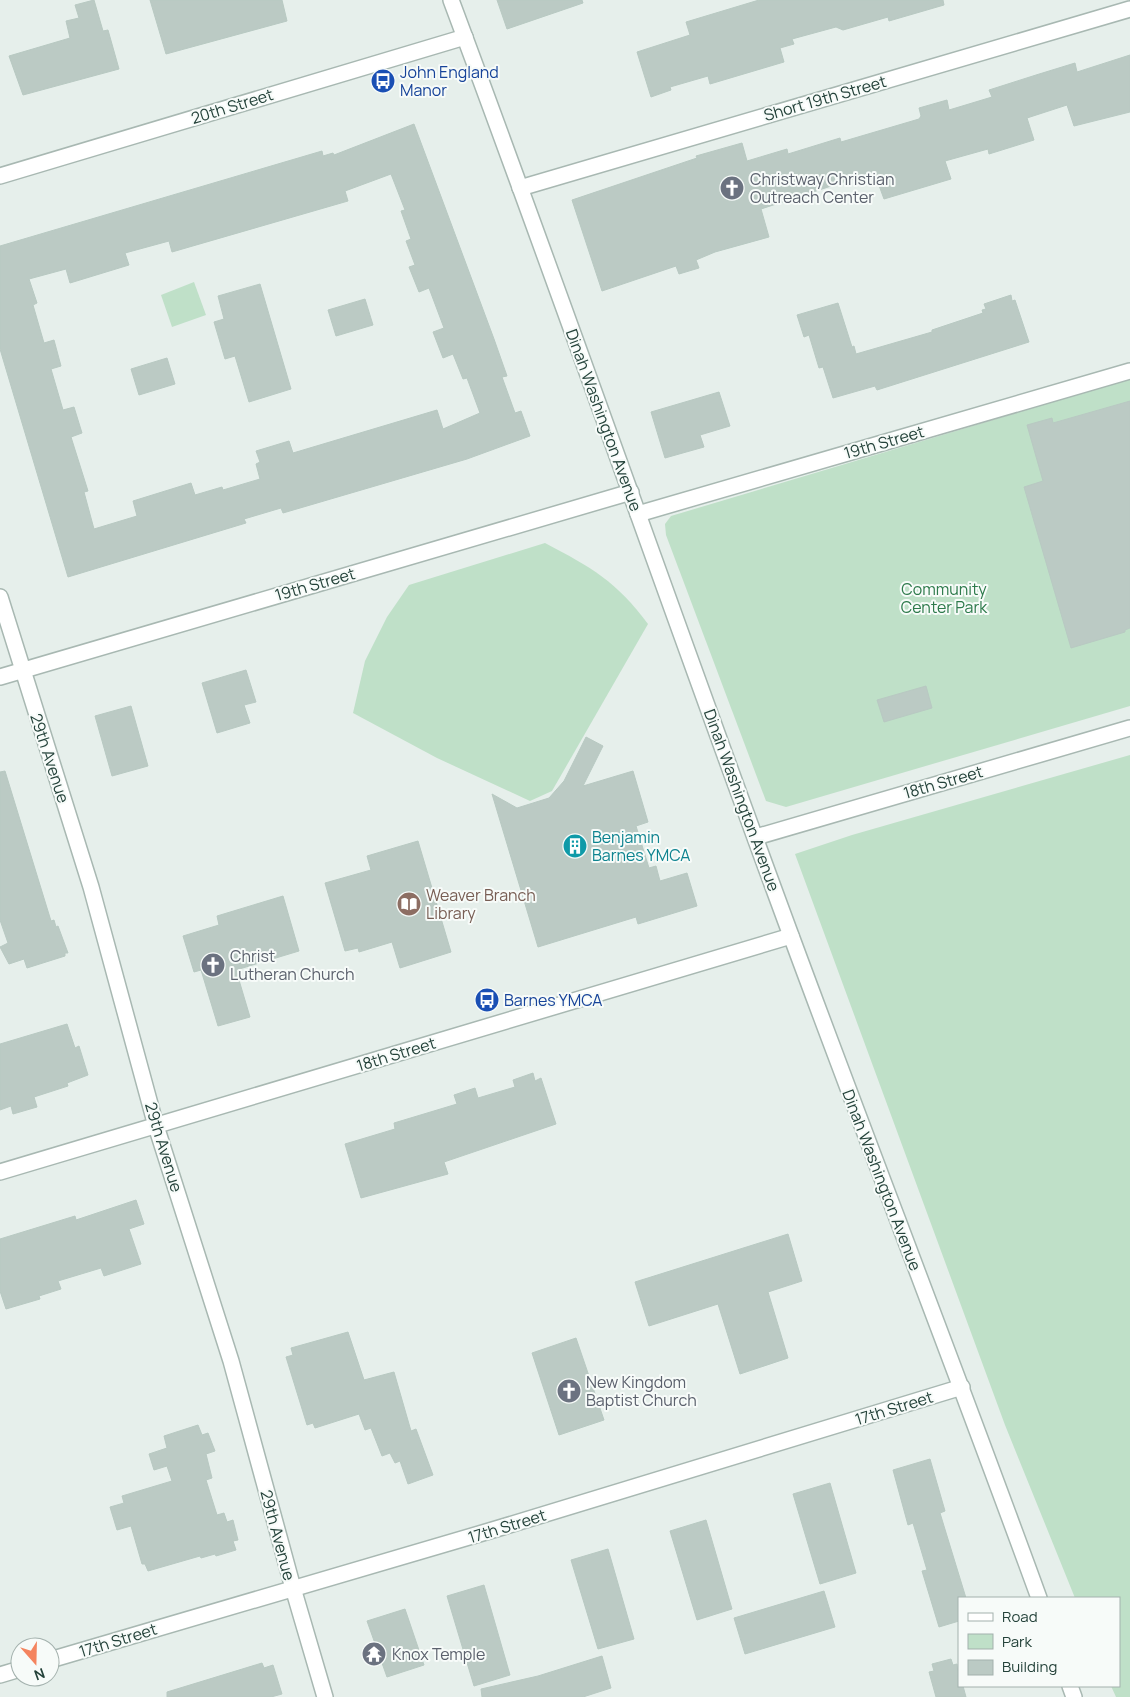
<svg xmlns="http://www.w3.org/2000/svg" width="1130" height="1697" viewBox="0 0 1130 1697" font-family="Manrope,sans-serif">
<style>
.green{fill:#bfe0c8}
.building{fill:#bbcac4;stroke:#b8c9c2;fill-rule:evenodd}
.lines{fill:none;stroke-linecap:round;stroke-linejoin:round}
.minor-casing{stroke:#a8b8b2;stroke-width:18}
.minor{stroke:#fff;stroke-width:15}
.labels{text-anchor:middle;stroke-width:4;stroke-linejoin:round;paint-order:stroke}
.transit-label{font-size:16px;fill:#164399;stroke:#f7fbf9;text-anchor:start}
.street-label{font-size:16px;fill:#24423a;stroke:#f7fbf9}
.worship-label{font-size:16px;fill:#5b616d;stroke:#f7fbf9;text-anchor:start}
.park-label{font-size:16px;fill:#2d7a4b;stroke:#f7fbf9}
.culture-label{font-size:16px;fill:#0d838f;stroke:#f7fbf9;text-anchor:start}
.education-label{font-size:16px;fill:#785e54;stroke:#f7fbf9;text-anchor:start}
</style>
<rect width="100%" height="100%" fill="#e6efeb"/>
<g class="green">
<polygon points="194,282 206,315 172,327 161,295"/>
<polygon points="1130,379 1130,706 786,807 766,801 666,535 665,524 671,516"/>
<path d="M 545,543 C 591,567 617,582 648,624 L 552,791 L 530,801 L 437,758 L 353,713 L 365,661 L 387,617 L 409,585 Z"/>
<polygon points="1130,755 1130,1697 1116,1697 1111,1686 1119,1686 1119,1598 1075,1598 1005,1425 795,854 852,835"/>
</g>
<g class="building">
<polygon points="94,0 103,31 108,30 119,69 23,95 9,56 70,38 66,21 79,18 75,5"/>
<polygon points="150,0 282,0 287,21 166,54"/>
<polygon points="497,0 582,0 583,3 507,29"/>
<polygon points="759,0 943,0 944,5 889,21 888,17 843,30 836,27 792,39 794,44 780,48 784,62 710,84 708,76 670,87 671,90 651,97 637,52 690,35 686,22"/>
<polygon points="1130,55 1130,112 1074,126 1067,105 1027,118 1034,140 989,154 988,149 945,161 951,179 884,199 874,172 761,209 769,237 715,252 696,260 699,268 679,274 676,266 602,291 572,200 697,158 696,156 742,143 747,161 787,149 788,154 840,138 841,142 919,119 921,116 919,108 947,100 949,110 992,97 989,90 1036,75 1075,63 1077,72"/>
<path d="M 414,124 L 494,339 L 507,376 L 502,377 L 515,413 L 521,411 L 530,436 L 467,459 L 283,513 L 281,508 L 244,519 L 246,523 L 68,577 L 0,349 L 0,246 L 322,151 L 323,156 L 333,153 L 334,155 ZM 391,174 L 405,210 L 401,211 L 411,239 L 406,241 L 415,265 L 409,267 L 419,292 L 429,288 L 444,328 L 433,332 L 443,358 L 453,354 L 463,379 L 467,378 L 480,413 L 443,429 L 437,410 L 293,453 L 289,441 L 256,451 L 260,462 L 256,464 L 260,479 L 223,490 L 222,487 L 195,495 L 191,483 L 133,501 L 137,516 L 94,529 L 84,492 L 88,491 L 71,437 L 82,433 L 74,407 L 63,410 L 51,369 L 61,366 L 54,340 L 44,343 L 33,305 L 37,303 L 29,279 L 66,269 L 70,283 L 129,265 L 125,253 L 169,241 L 172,252 L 348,201 L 345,191 Z"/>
<polygon points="260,284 291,389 249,402 235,356 225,359 214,322 224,319 218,296"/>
<polygon points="1011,295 1012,301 1015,300 1029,342 877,390 875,386 833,398 823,367 819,368 809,335 804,337 797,315 838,303 852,347 854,346 856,354 932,332 932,330 983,313 982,310 986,309 984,304"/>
<polygon points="365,299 373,325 336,336 328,310"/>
<polygon points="167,358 175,384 139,395 131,369"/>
<polygon points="719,392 730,426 700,435 704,447 665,458 651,412"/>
<polygon points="1130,401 1130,628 1125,630 1125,632 1071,648 1024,487 1043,481 1027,425 1052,418 1053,423"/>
<polygon points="246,670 256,702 244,705 250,723 217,733 202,683"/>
<polygon points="926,686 932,708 884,722 877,700"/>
<polygon points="131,706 148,766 112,776 95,716"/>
<polygon points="586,737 603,746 583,786 633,771 648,822 636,826 649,868 656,866 660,881 687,873 697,906 638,924 636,917 538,947 492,794 517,808 549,798 564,781"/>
<polygon points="5,771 51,921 54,920 56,927 58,926 68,953 65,953 65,956 27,968 24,959 9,964 0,947 8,943 0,920 0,772"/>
<polygon points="418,841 451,952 400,968 392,942 359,952 358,948 345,951 325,883 371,870 367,856"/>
<polygon points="283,896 299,951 236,970 250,1017 218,1026 201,970 194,972 183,936 219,925 217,916"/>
<polygon points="67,1024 75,1048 79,1046 88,1075 67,1083 68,1086 34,1097 37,1107 13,1114 11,1106 0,1110 0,1044"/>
<polygon points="533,1073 535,1081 541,1078 556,1124 444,1162 448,1174 361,1198 345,1144 395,1129 394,1123 457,1104 454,1095 475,1088 478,1098 515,1087 513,1080"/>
<polygon points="136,1200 144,1224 129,1229 141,1264 104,1276 101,1268 58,1281 61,1289 39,1296 40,1299 6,1309 0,1291 0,1239 75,1216 76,1220"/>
<polygon points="788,1234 802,1281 768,1292 788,1358 740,1374 718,1304 649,1326 635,1282"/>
<polygon points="348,1332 364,1380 394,1372 411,1431 416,1429 433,1475 408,1484 400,1461 395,1463 390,1453 382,1456 371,1428 365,1430 359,1414 315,1428 313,1423 307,1425 286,1357 293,1355 291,1348"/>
<polygon points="576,1338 604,1420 559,1435 532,1353"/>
<polygon points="198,1425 202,1435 208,1433 215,1451 206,1454 212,1478 206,1480 217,1515 224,1513 227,1522 233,1520 238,1540 233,1541 236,1550 216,1556 215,1554 201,1558 200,1556 148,1571 145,1564 142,1564 131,1526 117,1530 110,1507 124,1503 122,1496 172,1481 167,1466 154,1470 149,1454 167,1448 164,1436"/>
<polygon points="930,1459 945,1511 940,1513 966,1598 959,1598 959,1621 939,1627 922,1571 927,1570 913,1523 908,1525 893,1470"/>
<polygon points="830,1483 856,1573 820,1584 793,1494"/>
<polygon points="706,1520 732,1609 697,1620 670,1531"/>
<polygon points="608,1549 634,1639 598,1649 571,1560"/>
<polygon points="484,1585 510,1675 474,1686 447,1596"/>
<polygon points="824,1591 835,1627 745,1654 734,1618"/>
<polygon points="405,1609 424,1665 387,1677 367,1621"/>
<polygon points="602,1656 611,1688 583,1697 482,1697 481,1689 538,1676"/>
<polygon points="951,1659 953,1665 957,1664 959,1686 963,1686 966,1697 936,1697 929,1672 934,1671 932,1664"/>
<polygon points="262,1663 264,1668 273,1665 282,1694 271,1697 167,1697 167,1692"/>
</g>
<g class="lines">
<defs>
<g id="minor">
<path d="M 451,0 C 568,313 677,628 793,941 C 874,1160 959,1378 1039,1598"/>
<polyline points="0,176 465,37"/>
<polyline points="520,188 1130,9"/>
<polyline points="638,514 1130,371"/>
<polyline points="0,597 91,887 156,1126 231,1361 293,1588 325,1697"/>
<polyline points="0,677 631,492"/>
<polyline points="756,837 1130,728"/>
<polyline points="0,1172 791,936"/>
<polyline points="50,1660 496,1529 962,1387"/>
<polyline points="0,1675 20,1669"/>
<polyline points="1070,1686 1074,1697"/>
</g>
</defs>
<use href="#minor" class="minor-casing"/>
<use href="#minor" class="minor"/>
</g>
<defs>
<symbol id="bus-disc" viewBox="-11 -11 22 22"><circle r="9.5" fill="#1a4fb4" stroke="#f7fbf9"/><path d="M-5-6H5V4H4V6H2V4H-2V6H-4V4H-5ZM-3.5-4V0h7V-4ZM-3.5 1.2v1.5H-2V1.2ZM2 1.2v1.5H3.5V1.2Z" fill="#fff"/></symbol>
<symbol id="church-disc" viewBox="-11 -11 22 22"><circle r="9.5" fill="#6b7280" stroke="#f7fbf9"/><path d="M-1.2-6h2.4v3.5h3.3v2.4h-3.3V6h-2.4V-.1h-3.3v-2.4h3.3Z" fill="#fff"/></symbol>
<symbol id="building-disc" viewBox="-11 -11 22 22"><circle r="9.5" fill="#0f9aa8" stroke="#f7fbf9"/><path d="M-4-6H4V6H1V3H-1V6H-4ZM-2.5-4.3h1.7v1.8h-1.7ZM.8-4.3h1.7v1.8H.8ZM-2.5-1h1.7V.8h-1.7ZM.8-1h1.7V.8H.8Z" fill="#fff"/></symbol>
<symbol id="library-disc" viewBox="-11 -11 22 22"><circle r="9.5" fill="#8d6e63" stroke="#f7fbf9"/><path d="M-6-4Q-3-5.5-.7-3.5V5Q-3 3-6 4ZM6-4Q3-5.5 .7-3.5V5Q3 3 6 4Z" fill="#fff"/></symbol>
<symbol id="temple-disc" viewBox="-11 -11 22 22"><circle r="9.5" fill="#6b7280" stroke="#f7fbf9"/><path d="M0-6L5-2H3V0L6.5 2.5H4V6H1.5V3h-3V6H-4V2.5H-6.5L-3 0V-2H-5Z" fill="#fff"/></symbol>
</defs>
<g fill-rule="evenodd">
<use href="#bus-disc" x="369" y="67" width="28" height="28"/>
<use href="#church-disc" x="718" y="174" width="28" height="28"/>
<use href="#building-disc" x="561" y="832" width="28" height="28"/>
<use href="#library-disc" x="395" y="890" width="28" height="28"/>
<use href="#church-disc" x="199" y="951" width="28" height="28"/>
<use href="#bus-disc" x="473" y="986" width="28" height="28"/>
<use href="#church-disc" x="555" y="1377" width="28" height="28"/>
<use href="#temple-disc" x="360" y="1640" width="28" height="28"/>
</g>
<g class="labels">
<g class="transit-label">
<text x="400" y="78">John England<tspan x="400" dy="18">Manor</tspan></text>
<text x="504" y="1006">Barnes YMCA</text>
</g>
<g class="street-label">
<text transform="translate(825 98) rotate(-16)" y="6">Short 19th Street</text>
<text transform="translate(232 106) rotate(-17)" y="6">20th Street</text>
<text transform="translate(604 420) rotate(70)" y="6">Dinah Washington Avenue</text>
<text transform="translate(884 442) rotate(-16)" y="6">19th Street</text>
<text transform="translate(315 584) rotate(-16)" y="6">19th Street</text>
<text transform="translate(50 758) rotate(72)" y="6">29th Avenue</text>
<text transform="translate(943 782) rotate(-16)" y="6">18th Street</text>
<text transform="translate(742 800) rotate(70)" y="6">Dinah Washington Avenue</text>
<text transform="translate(396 1054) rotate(-17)" y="6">18th Street</text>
<text transform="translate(164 1147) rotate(73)" y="6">29th Avenue</text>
<text transform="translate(882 1180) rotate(69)" y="6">Dinah Washington Avenue</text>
<text transform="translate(894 1408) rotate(-17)" y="6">17th Street</text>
<text transform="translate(507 1526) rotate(-17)" y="6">17th Street</text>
<text transform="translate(278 1535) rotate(75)" y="6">29th Avenue</text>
<text transform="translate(118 1640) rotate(-17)" y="6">17th Street</text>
</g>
<g class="worship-label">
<text x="750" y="185">Christway Christian<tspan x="750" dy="18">Outreach Center</tspan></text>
<text x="230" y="962">Christ<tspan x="230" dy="18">Lutheran Church</tspan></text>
<text x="586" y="1388">New Kingdom<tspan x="586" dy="18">Baptist Church</tspan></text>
<text x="392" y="1660">Knox Temple</text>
</g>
<g class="park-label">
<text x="944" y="595">Community<tspan x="944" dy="18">Center Park</tspan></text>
</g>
<g class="culture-label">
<text x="592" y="843">Benjamin<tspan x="592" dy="18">Barnes YMCA</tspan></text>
</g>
<g class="education-label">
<text x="426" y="901">Weaver Branch<tspan x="426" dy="18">Library</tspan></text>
</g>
</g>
<rect x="958" y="1597" width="162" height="90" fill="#f7fbf9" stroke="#a3b1ad"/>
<rect x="968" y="1613" width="25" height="8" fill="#ffffff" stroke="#a3b1ad"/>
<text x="1002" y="1622" font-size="15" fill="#24423a">Road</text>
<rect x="968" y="1634" width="25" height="15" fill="#bfe0c8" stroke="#a3b1ad"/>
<text x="1002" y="1647" font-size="15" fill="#24423a">Park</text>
<rect x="968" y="1660" width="25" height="15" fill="#bbcac4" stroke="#a3b1ad"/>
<text x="1002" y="1672" font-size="15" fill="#24423a">Building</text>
<g transform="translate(35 1662) rotate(160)"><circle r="24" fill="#f7fbf9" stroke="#a3b1ad"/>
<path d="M0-4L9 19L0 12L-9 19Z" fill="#f4845f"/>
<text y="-8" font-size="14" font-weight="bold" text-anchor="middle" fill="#24423a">N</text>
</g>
</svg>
